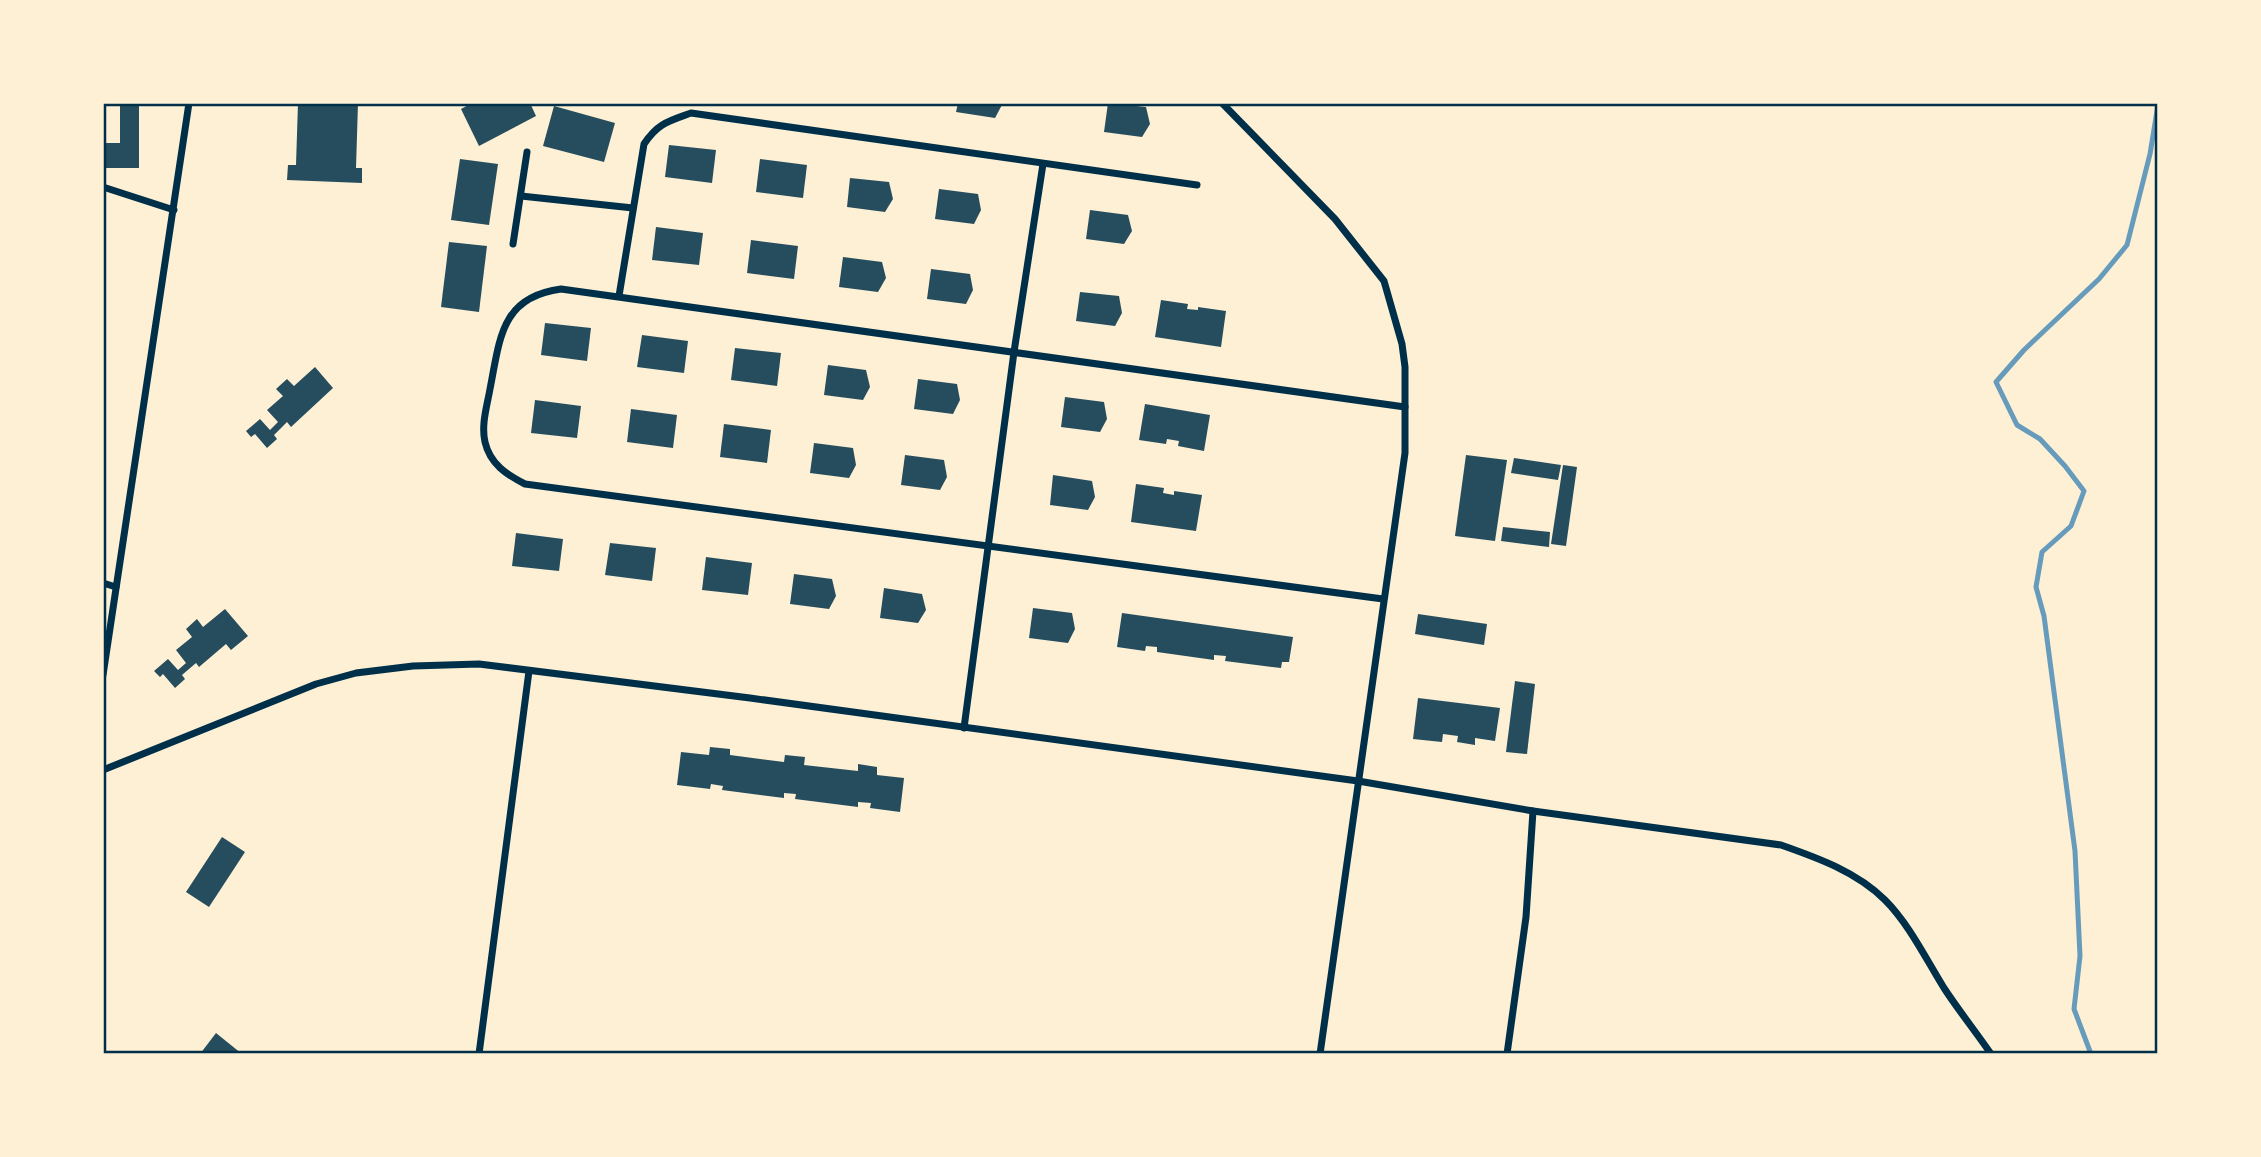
<svg xmlns="http://www.w3.org/2000/svg" width="2261" height="1157" viewBox="0 0 2261 1157" font-family="'Sofia Sans Condensed',sans-serif">
<style>
.lines{fill:none;stroke-linecap:round;stroke-linejoin:round}
.stream{stroke:#669bbc;stroke-width:5}
.building{fill:#264d5e}
.minor{stroke:#003049;stroke-width:7}
.neatline{fill:none;stroke:#003049;stroke-width:2.5}
</style>
<rect width="100%" height="100%" fill="#fdf0d5"/>
<g class="lines">
<polyline class="stream" points="2091,1054 2074,1009 2080,956 2075,851 2044,616 2036,587 2042,552 2071,526 2084,491 2065,466 2040,439 2017,425 1996,382 2024,350 2099,279 2127,245 2150,154 2158,105"/>
</g>
<g class="building">
<polygon points="120,103 139,103 139,168 103,168 103,143 120,143"/>
<polygon points="298,103 358,103 356,168 362,168 362,183 287,180 288,165 296,165"/>
<polygon points="472,103 530,103 536,116 479,146 461,109"/>
<polygon points="958,103 1003,103 995,118 956,112"/>
<polygon points="1108,103 1146,107 1150,124 1142,137 1104,132"/>
<polygon points="554,106 615,123 604,162 543,146"/>
<polygon points="669,145 716,150 712,183 665,177"/>
<polygon points="460,159 498,164 489,225 451,220"/>
<polygon points="760,159 807,165 803,198 756,192"/>
<polygon points="850,178 889,182 893,199 885,212 847,207"/>
<polygon points="939,189 978,194 981,210 974,224 935,219"/>
<polygon points="1090,210 1128,215 1132,231 1124,244 1086,239"/>
<polygon points="656,227 703,233 699,265 652,260"/>
<polygon points="751,240 798,246 794,279 747,273"/>
<polygon points="449,242 487,246 479,312 441,307"/>
<polygon points="843,257 882,262 886,278 878,292 839,287"/>
<polygon points="931,269 970,274 973,290 966,304 927,299"/>
<polygon points="1080,292 1119,296 1122,313 1115,326 1076,321"/>
<polygon points="1161,300 1188,304 1187,309 1198,310 1198,307 1226,311 1221,347 1155,337"/>
<polygon points="545,323 591,328 587,361 541,355"/>
<polygon points="642,335 688,341 684,373 637,367"/>
<polygon points="735,348 781,353 777,386 731,380"/>
<polygon points="828,365 866,370 870,387 863,400 824,395"/>
<polygon points="315,367 333,388 291,427 287,422 274,435 277,439 267,448 255,434 251,437 246,431 260,419 270,430 278,422 267,410 283,396 276,389 287,379 294,386"/>
<polygon points="918,379 957,384 960,400 953,414 914,409"/>
<polygon points="1065,397 1104,402 1107,419 1100,432 1061,427"/>
<polygon points="535,400 581,406 577,438 531,433"/>
<polygon points="1145,404 1210,415 1204,451 1178,446 1179,441 1167,439 1166,444 1139,440"/>
<polygon points="631,409 677,415 673,448 627,442"/>
<polygon points="724,424 771,430 767,463 720,457"/>
<polygon points="814,443 853,448 856,465 849,478 810,473"/>
<polygon points="905,455 944,460 947,477 940,490 901,485"/>
<polygon points="1466,455 1507,460 1495,541 1455,536"/>
<polygon points="1514,458 1561,465 1558,480 1511,473"/>
<polygon points="1563,465 1577,467 1566,546 1551,544"/>
<polygon points="1053,475 1092,481 1095,497 1088,510 1050,505"/>
<polygon points="1136,484 1164,488 1163,493 1174,495 1174,491 1202,495 1196,531 1131,522"/>
<polygon points="1503,527 1550,532 1549,547 1501,541"/>
<polygon points="516,533 563,539 559,571 512,566"/>
<polygon points="610,543 656,548 652,581 605,575"/>
<polygon points="706,557 752,563 748,595 702,590"/>
<polygon points="794,574 832,579 836,596 829,609 790,604"/>
<polygon points="884,588 922,594 926,610 918,623 880,618"/>
<polygon points="1033,608 1072,613 1075,629 1068,643 1029,638"/>
<polygon points="225,609 248,636 231,650 226,644 199,667 196,663 182,675 185,679 175,688 163,674 160,677 154,671 168,659 178,670 186,663 176,650 192,637 186,629 197,619 203,627"/>
<polygon points="1122,613 1293,637 1289,662 1282,662 1281,668 1225,661 1226,656 1214,655 1214,660 1157,652 1157,647 1146,646 1145,651 1117,647"/>
<polygon points="1418,614 1487,624 1484,645 1415,634"/>
<polygon points="1515,681 1535,684 1527,754 1506,752"/>
<polygon points="1418,698 1500,708 1495,741 1475,738 1475,745 1457,742 1458,736 1443,734 1442,742 1413,739"/>
<polygon points="710,747 730,749 730,755 784,762 785,755 805,757 804,765 858,771 858,764 877,767 877,775 904,778 900,812 870,808 871,803 858,802 858,807 795,799 796,794 784,793 784,798 722,790 723,786 711,784 710,789 677,785 681,752 709,755"/>
<polygon points="222,837 245,852 209,907 186,892"/>
<polygon points="216,1033 242,1054 200,1054"/>
</g>
<g class="lines">
<g class="minor">
<polyline points="1222,103 1335,219 1384,281 1402,344 1405,367 1405,453 1320,1054"/>
<polyline points="103,187 174,210"/>
<polyline points="521,196 633,208"/>
<polyline points="513,244 527,152"/>
<path d="M 619,296 L 644,144 C 658,123 669,121 691,113 L 1197,185"/>
<polyline points="103,583 116,587"/>
<path d="M 1383,599 L 525,484 C 507,475 490,464 485,442 C 481,425 487,406 490,389 C 500,338 501,297 561,289 L 1405,407"/>
<polyline points="103,675 189,103"/>
<polyline points="964,728 1014,352 1043,164"/>
<path d="M 103,770 L 316,684 L 356,673 L 413,666 L 479,664 L 750,698 L 1358,781 L 1533,811 L 1781,845 C 1818,858 1857,872 1885,900 C 1909,924 1926,959 1944,988 C 1959,1011 1976,1032 1991,1054"/>
<polyline points="479,1054 529,671"/>
<polyline points="1507,1054 1526,917 1533,811"/>
</g>
</g>
<rect width="2261" height="1157" fill="none" stroke="#fdf0d5" stroke-width="210"/>
<rect x="105" y="105" width="2051" height="947" class="neatline"/>
</svg>
